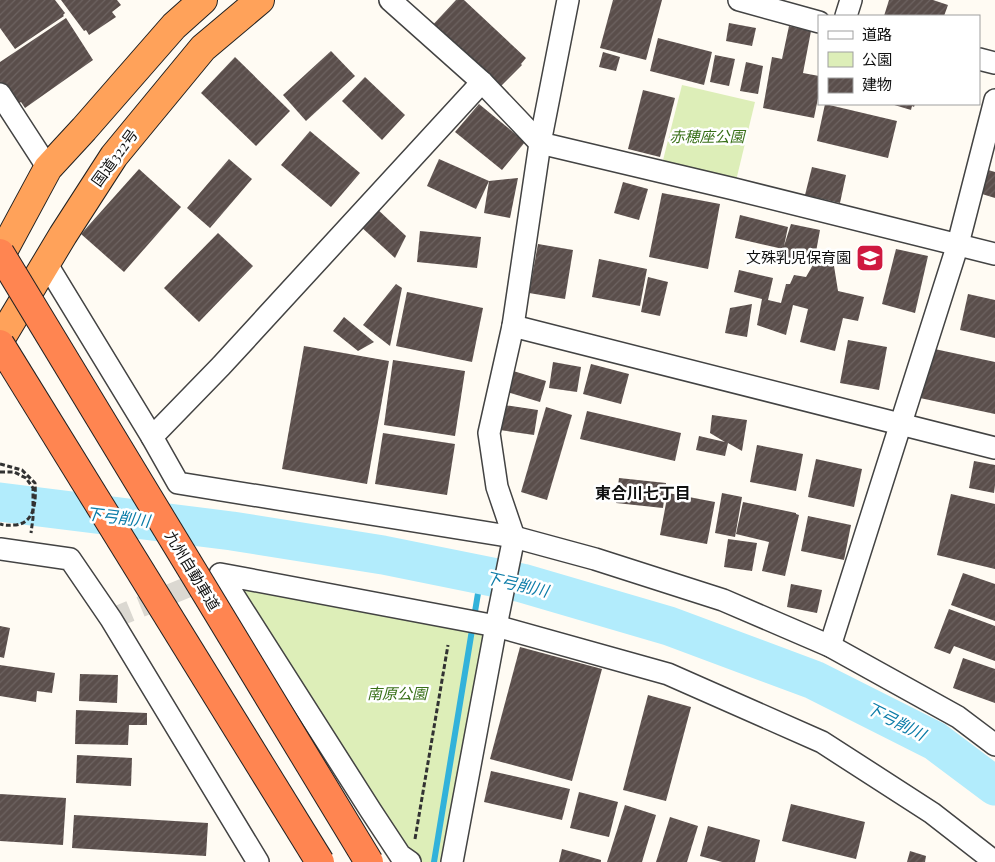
<svg xmlns="http://www.w3.org/2000/svg" width="995" height="862" viewBox="0 0 995 862" font-family="'Playfair Display','Noto Sans JP',serif">
<style>
.green{fill:#ddeeb8}
.lines{fill:none;stroke-linecap:round;stroke-linejoin:round}
.stream{stroke:#32b2da;stroke-width:6}
.river{stroke:#b2ecfc;stroke-width:39}
.building{fill:url(#building-hatch)}
.minor-tunnel{stroke:#dbd8d1;stroke-width:21;stroke-dasharray:21 11;stroke-linecap:butt}
.minor-casing{stroke:#434343;stroke-width:24}
.trunk-casing{stroke:#212121;stroke-width:30}
.path{stroke:#323232;stroke-width:3;stroke-dasharray:5 2.5;stroke-linecap:butt}
.minor{stroke:#fff;stroke-width:21}
.trunk{stroke:#ffa25a;stroke-width:28}
.motorway-bridge-casing{stroke:#212121;stroke-width:30;stroke-linecap:butt}
.path-bridge{stroke:#323232;stroke-width:3;stroke-dasharray:5 2.5;stroke-linecap:butt}
.motorway-bridge{stroke:#ff8551;stroke-width:28}
.labels{text-anchor:middle;stroke-width:5;stroke-linejoin:round;paint-order:stroke}
.park-label{font-size:15px;font-style:italic;fill:#397019;stroke:#fff}
.street-label{font-size:15px;fill:#101010;stroke:#fff}
.poi-label{font-size:15px;fill:#101010;stroke:#fff;text-anchor:end}
.neighbourhood-label{font-size:16px;font-weight:bold;fill:#101010;stroke:#fff}
.water-label{font-size:16px;font-style:italic;fill:#0b7ca8;stroke:#fff}
</style>
<defs>
<pattern id="building-hatch" width="6" height="6" patternUnits="userSpaceOnUse" patternTransform="scale(1.25)"><rect width="6" height="6" fill="#5a4e4b"/><path d="M-1 1l2-2M0 6l6-6M5 7l2-2" fill="none" stroke="#6d6361"/></pattern>
</defs>
<rect width="100%" height="100%" fill="#fffbf3"/>
<g class="green">
<polygon points="682,85 755,102 734,189 660,172"/>
<polygon points="220,574 496,626 452,862 411,862"/>
</g>
<g class="lines">
<polyline class="stream" points="434,862 481,575"/>
<polyline class="river" points="0,502 232,531 383,555 522,583 669,626 814,680 935,741 995,786"/>
</g>
<g class="building">
<polygon points="0,0 55,0 65,13 63,15 64,16 15,49 0,28"/>
<polygon points="61,0 117,0 121,5 112,12 116,17 89,35 86,30 84,31"/>
<polygon points="456,0 464,0 526,58 521,64 522,65 496,91 429,29"/>
<polygon points="613,0 662,0 646,60 600,48"/>
<polygon points="889,0 933,0 948,5 944,16 884,16"/>
<polygon points="66,18 93,60 25,108 21,102 5,112 0,104 0,62"/>
<polygon points="729,23 756,28 752,46 726,41"/>
<polygon points="789,26 811,31 803,73 819,76 819,93 814,118 763,108 772,57 782,59"/>
<polygon points="658,38 712,52 704,85 650,71"/>
<polygon points="331,51 355,76 306,121 283,95"/>
<polygon points="603,52 620,57 616,71 599,67"/>
<polygon points="715,55 735,59 729,86 710,82"/>
<polygon points="235,57 290,111 256,146 201,93"/>
<polygon points="746,62 763,66 758,94 740,91"/>
<polygon points="365,77 405,115 382,140 342,101"/>
<polygon points="643,90 675,98 660,157 628,149"/>
<polygon points="479,104 525,142 502,170 455,132"/>
<polygon points="825,104 897,121 888,158 817,141"/>
<polygon points="891,104 915,104 914,107 912,106 911,110"/>
<polygon points="310,131 360,173 331,207 281,165"/>
<polygon points="229,159 252,179 210,228 187,208"/>
<polygon points="439,159 489,181 476,209 427,186"/>
<polygon points="812,167 846,175 840,203 805,195"/>
<polygon points="139,169 181,207 124,272 81,234"/>
<polygon points="988,170 995,172 995,198 982,194"/>
<polygon points="518,178 510,218 484,213 489,181"/>
<polygon points="623,182 648,189 639,220 614,213"/>
<polygon points="662,193 720,204 708,269 649,257"/>
<polygon points="375,207 406,236 395,258 359,225"/>
<polygon points="740,215 788,227 784,246 791,224 820,230 814,263 784,257 783,249 735,238"/>
<polygon points="420,231 481,237 477,268 417,262"/>
<polygon points="218,233 253,266 199,322 164,288"/>
<polygon points="538,244 573,250 565,299 529,293"/>
<polygon points="896,249 928,256 915,313 882,304"/>
<polygon points="599,259 647,269 640,306 592,297"/>
<polygon points="814,263 834,266 838,291 864,297 858,321 843,318 835,351 800,342 808,309 793,305 786,335 757,325 762,299 734,292 739,270 773,278 768,300 781,303 786,284 790,284 794,275 806,277"/>
<polygon points="648,277 668,282 660,316 641,312"/>
<polygon points="396,284 402,288 390,346 363,325"/>
<polygon points="407,292 483,308 472,362 396,346"/>
<polygon points="968,294 995,300 995,338 960,330"/>
<polygon points="752,304 747,337 725,333 730,308"/>
<polygon points="344,317 374,342 358,351 333,331"/>
<polygon points="848,340 887,347 879,390 840,383"/>
<polygon points="304,346 389,361 367,484 282,469"/>
<polygon points="930,348 995,362 995,414 920,398"/>
<polygon points="393,360 465,371 455,436 384,425"/>
<polygon points="553,362 581,367 577,392 549,388"/>
<polygon points="591,364 629,374 621,404 583,394"/>
<polygon points="510,370 546,381 540,402 504,391"/>
<polygon points="504,405 538,410 534,435 500,430"/>
<polygon points="546,407 572,415 547,500 521,492"/>
<polygon points="587,411 681,433 675,461 580,439"/>
<polygon points="712,415 747,420 742,451 728,443 725,456 696,450 699,436 725,442 710,433"/>
<polygon points="383,433 455,444 447,495 375,484"/>
<polygon points="757,445 803,454 796,491 750,482"/>
<polygon points="816,459 862,469 854,507 808,497"/>
<polygon points="974,461 995,465 995,485 994,493 969,488"/>
<polygon points="619,478 666,483 663,508 616,503"/>
<polygon points="668,493 715,502 707,544 660,535"/>
<polygon points="722,493 742,497 735,537 715,533"/>
<polygon points="951,494 995,504 995,569 937,555"/>
<polygon points="743,502 796,513 796,514 799,515 785,576 762,571 769,542 736,534"/>
<polygon points="808,516 851,525 844,560 801,551"/>
<polygon points="728,539 757,543 752,571 724,567"/>
<polygon points="963,573 995,584 995,621 951,605"/>
<polygon points="791,584 822,590 817,613 787,607"/>
<polygon points="949,609 995,626 995,661 954,646 950,654 934,648"/>
<polygon points="0,626 10,628 4,658 0,657"/>
<polygon points="520,647 602,669 572,781 490,759"/>
<polygon points="963,658 995,669 995,703 953,688"/>
<polygon points="0,665 55,673 52,693 37,691 36,702 0,696"/>
<polygon points="80,674 118,675 117,703 79,701"/>
<polygon points="648,695 691,707 666,801 623,790"/>
<polygon points="76,710 147,713 147,725 129,725 128,745 75,744"/>
<polygon points="77,755 132,758 131,786 76,783"/>
<polygon points="491,771 570,789 562,820 484,802"/>
<polygon points="579,792 618,802 609,837 570,828"/>
<polygon points="0,794 66,798 63,845 0,841"/>
<polygon points="791,804 865,822 856,859 782,841"/>
<polygon points="625,805 656,815 642,862 607,862"/>
<polygon points="74,815 208,823 206,856 72,848"/>
<polygon points="670,817 698,826 687,862 656,862"/>
<polygon points="708,826 760,840 755,862 722,862 700,856"/>
<polygon points="562,849 601,860 601,862 559,862"/>
<polygon points="910,851 926,856 925,862 907,862"/>
</g>
<g class="lines">
<polyline class="minor-tunnel" points="111,619 212,577"/>
<defs>
<g id="minor">
<polyline points="390,0 482,82 540,143 734,189 995,254"/>
<polyline points="739,0 819,22"/>
<polyline points="846,16 851,0"/>
<polyline points="979,59 995,63"/>
<polyline points="0,94 48,168"/>
<polyline points="46,263 152,437 178,483 514,537 595,559 723,600 830,646 958,717 995,745"/>
<polyline points="513,326 995,448"/>
<polyline points="152,437 221,366 482,82"/>
<polyline points="0,549 70,559 111,619 258,862"/>
<polyline points="830,646 958,244 995,100"/>
<polyline points="410,862 400,855 371,811 220,574 496,626 668,674 822,742 932,813 995,862"/>
<polyline points="452,862 496,626 514,537 497,487 489,433 513,326 540,143 568,0"/>
</g>
<g id="trunk">
<polyline points="0,257 48,168 84,129 174,26 203,0"/>
<polyline points="0,340 63,235 114,156 203,48 260,0"/>
</g>
</defs>
<use href="#minor" class="minor-casing"/>
<use href="#trunk" class="trunk-casing"/>
<g class="path">
<polyline points="0,472 14,472 26,478 33,488 33,518 31,533"/>
<polyline points="415,839 448,645"/>
</g>
<use href="#minor" class="minor"/>
<use href="#trunk" class="trunk"/>
<defs>
<g id="motorway-bridge">
<polyline points="0,253 369,862"/>
<polyline points="0,344 320,862"/>
</g>
</defs>
<use href="#motorway-bridge" class="motorway-bridge-casing"/>
<path class="path-bridge" d="M 0,464 L 22,470 L 35,483 C 36,499 36,522 16,525 C 10,525 6,526 0,524"/>
<use href="#motorway-bridge" class="motorway-bridge"/>
</g>
<defs>
<symbol id="school-square" viewBox="-11 -11 22 22"><rect x="-9" y="-9" width="18" height="18" rx="4" fill="#cf193f" stroke="#fff"/><path d="M0-5L7-2L0 1L-7-2ZM-4 1L0 2.5L4 1V4Q0 6-4 4Z" fill="#fff"/></symbol>
</defs>
<g fill-rule="evenodd">
<use href="#school-square" x="854" y="242" width="32" height="32"/>
</g>
<g class="labels">
<g class="park-label">
<text x="707" y="142">赤穂座公園</text>
<text x="397" y="699">南原公園</text>
</g>
<g class="street-label">
<text transform="translate(115 158) rotate(-54)" y="5">国道322号</text>
<text transform="translate(192 571) rotate(59)" y="5">九州自動車道</text>
</g>
<g class="poi-label">
<text x="851" y="263">文殊乳児保育園</text>
</g>
<g class="neighbourhood-label">
<text x="643" y="499">東合川七丁目</text>
</g>
<g class="water-label">
<text transform="translate(118 517) rotate(7)" y="6">下弓削川</text>
<text transform="translate(517 584) rotate(13)" y="6">下弓削川</text>
<text transform="translate(896 721) rotate(27)" y="6">下弓削川</text>
</g>
</g>
<rect x="818" y="15" width="162" height="90" fill="#ffffff" stroke="#9f9f9f"/>
<rect x="828" y="31" width="25" height="8" fill="#ffffff" stroke="#9f9f9f"/>
<text x="862" y="40" font-size="15" fill="#101010">道路</text>
<rect x="828" y="52" width="25" height="15" fill="#ddeeb8" stroke="#9f9f9f"/>
<text x="862" y="65" font-size="15" fill="#101010">公園</text>
<rect x="828" y="78" width="25" height="15" fill="url(#building-hatch)" stroke="#9f9f9f"/>
<text x="862" y="90" font-size="15" fill="#101010">建物</text>
</svg>
